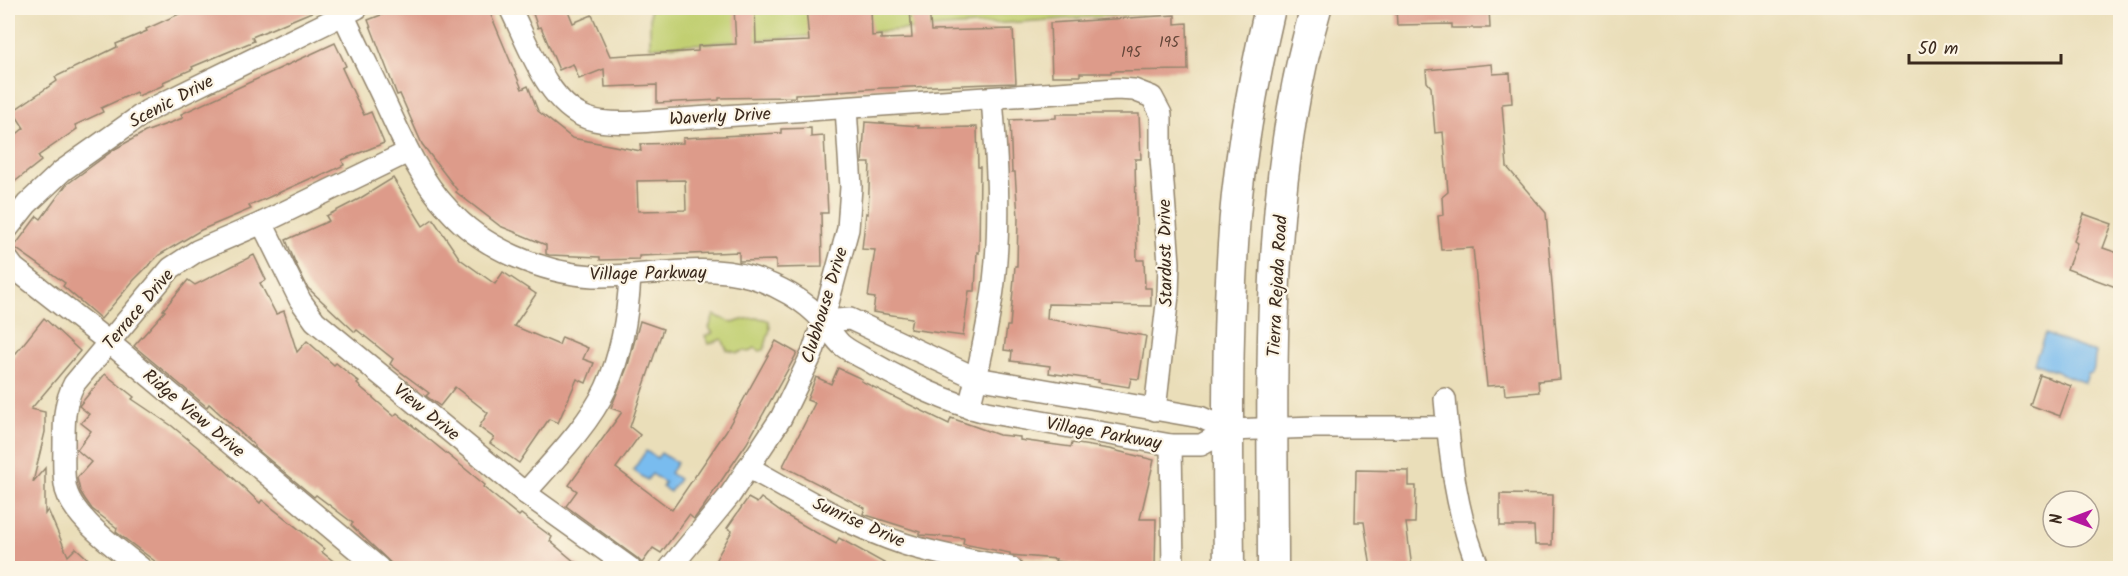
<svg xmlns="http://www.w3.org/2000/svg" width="2128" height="576" viewBox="0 0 2128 576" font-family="Kalam,sans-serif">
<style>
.green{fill:#c1cf71;stroke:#7e7c48;stroke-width:1.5}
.water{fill:#79bcef;stroke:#5a7386;stroke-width:1.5}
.building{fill:#dd9b8a;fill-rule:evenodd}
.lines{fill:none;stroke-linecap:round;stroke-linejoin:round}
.street-casing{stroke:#92846c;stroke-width:24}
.secondary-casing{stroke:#92846c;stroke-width:33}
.street{stroke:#fff;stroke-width:21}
.secondary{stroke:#fff;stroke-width:30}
.labels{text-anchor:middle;stroke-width:4.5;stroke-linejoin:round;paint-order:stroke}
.number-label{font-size:15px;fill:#644639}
.street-label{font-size:18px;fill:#3b2a1e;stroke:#fcf5e5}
</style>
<rect width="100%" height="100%" fill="#fcf5e5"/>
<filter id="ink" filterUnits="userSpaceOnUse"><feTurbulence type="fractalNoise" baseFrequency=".0167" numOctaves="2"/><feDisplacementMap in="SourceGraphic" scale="12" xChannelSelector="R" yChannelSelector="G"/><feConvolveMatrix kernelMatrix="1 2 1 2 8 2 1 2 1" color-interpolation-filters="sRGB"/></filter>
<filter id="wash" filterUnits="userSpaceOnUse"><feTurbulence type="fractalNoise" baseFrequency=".008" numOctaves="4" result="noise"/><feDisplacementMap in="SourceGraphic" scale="24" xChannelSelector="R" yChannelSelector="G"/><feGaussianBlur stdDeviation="1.35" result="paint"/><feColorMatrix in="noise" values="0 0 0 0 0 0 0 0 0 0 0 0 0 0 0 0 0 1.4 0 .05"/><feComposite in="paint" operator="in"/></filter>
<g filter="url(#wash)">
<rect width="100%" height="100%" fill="#eadeb9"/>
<g class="green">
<polygon points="650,8 1227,8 650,47"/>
<path d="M 714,315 L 733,323 C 744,319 758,315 769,321 L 770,329 L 764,350 L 760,351 L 755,348 L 749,352 L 743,351 L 738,353 L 727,350 L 722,339 L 709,344 L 705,336 L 713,333 L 709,328 Z"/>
</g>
<g class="water">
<path d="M 2045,334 L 2096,353 C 2093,360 2096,366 2092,373 L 2088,374 L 2085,383 L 2034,363 Z"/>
<polygon points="646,451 657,458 661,453 677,463 670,473 679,479 670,492 662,487 665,483 652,474 647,480 633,470"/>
</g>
<g id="blocks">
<g class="building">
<polygon points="192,8 321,8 252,37 254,41 192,67 193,69 163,82 164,85 138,96 136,92 101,108 103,112 75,125 77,129 38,156 41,161 8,187 8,141 24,128 13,111 57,81 55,77 117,47 116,44 147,31 146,29"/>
<path d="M 399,8 L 488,8 L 522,89 L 528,86 L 538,111 L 572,138 L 641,151 L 640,144 L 683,143 L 683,138 L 781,133 L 781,129 L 811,128 L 811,137 L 824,136 L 828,213 L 821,213 L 822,267 L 776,268 L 776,260 L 739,261 L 739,252 L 639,256 L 639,259 L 600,260 L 600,257 L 549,255 L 546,254 L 546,245 L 500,226 L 456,192 L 457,190 L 422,144 L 400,94 L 397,95 L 368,20 ZM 685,180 L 686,210 L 638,211 L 637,181 Z"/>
<polygon points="531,8 567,8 573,23 592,15 610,56 698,51 698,46 736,44 734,8 755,8 756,43 759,43 809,41 806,8 871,8 872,36 881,35 881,39 912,38 910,8 929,8 931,31 1013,29 1016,83 883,88 838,91 839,92 795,94 795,97 719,98 719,100 657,103 657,85 605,87 604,69 579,79 573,64 559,70 541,27 538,28"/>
<polygon points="1396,8 1489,8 1490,28 1452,28 1452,24 1397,25"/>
<polygon points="1175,15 1175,24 1187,23 1188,70 1111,71 1111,73 1080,73 1080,76 1052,76 1050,23"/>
<polygon points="335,43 346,66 342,68 364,115 371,112 384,143 342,160 344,165 315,179 314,177 249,206 251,209 201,230 159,255 134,280 101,319 63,286 65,283 14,247 37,216 41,219 66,185 115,149 145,132 183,118 181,114"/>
<polygon points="1492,64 1493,74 1510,73 1512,103 1502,104 1507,167 1546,213 1560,379 1538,381 1539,392 1505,395 1504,385 1487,386 1473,248 1441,250 1438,216 1443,215 1442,197 1448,192 1443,132 1435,133 1431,87 1427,82 1426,70"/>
<polygon points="1056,114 1139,114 1141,159 1135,159 1137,260 1144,260 1145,288 1151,288 1151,306 1048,304 1047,319 1146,336 1139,379 1131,378 1129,387 1098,382 1099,380 1049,373 1050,366 1011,361 1012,351 1004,350 1007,326 1010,326 1015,266 1017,266 1018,217 1015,172 1012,172 1010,120 1056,118"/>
<polygon points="865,122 919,126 918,128 977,127 978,167 980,167 979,253 977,252 975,291 969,291 963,336 910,329 912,318 873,312 875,298 868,297 875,250 862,249 866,213 868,214 870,163 862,163"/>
<polygon points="393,178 423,226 433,219 460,259 495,284 503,272 536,294 514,326 559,345 562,337 588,348 583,359 594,363 586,383 577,379 558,423 549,419 519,463 490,443 494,438 479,427 488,413 455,387 440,406 426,396 429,393 390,364 393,359 357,330 355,332 308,288 295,262 286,240 329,221 326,216 359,199"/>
<polygon points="2084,214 2112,224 2103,248 2121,254 2121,289 2067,269 2077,243 2074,241"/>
<polygon points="254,255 266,280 260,283 276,314 284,311 297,352 307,341 334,365 336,363 359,382 357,384 394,416 397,413 485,485 483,487 519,516 521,514 552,537 550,541 582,568 396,568 351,525 353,523 316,495 314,497 254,447 255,446 209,404 207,407 134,346 165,311 163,310 188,280 195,285"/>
<polygon points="44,318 80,351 31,409 45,412 45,432 33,482 45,468 45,514 48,510 68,556 76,548 98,568 12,568 8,557 8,363"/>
<polygon points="640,321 663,329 630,427 640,435 616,468 672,510 726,431 776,341 797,353 747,443 704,506 694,519 689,515 661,553 653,548 642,563 637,558 566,506 577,491 569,485 622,412 611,408 628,365"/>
<polygon points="838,368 862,379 861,381 949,424 951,418 999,435 1020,437 1020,440 1071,447 1072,443 1109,449 1154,460 1140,519 1156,519 1155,568 1102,568 1055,561 1056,559 1010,555 1010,553 963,544 964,538 920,535 920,532 863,514 865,508 783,466 815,403 807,400 816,377 831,384"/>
<polygon points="105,374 134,397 132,399 172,426 224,469 260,503 262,500 324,549 322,552 342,568 164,568 116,532 117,528 92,509 85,499 80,491 77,478 91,462 77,450 91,431 81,423 89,414 79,406"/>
<polygon points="2040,375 2071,386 2060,416 2030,405"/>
<polygon points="1356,470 1409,471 1409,486 1416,486 1415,523 1406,523 1412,568 1371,568 1364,522 1355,522"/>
<polygon points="1500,494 1553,495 1552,545 1535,545 1534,526 1500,526"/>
<polygon points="748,498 757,503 761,498 782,513 836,544 839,538 893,568 711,568 732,531 727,528"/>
</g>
</g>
</g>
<g filter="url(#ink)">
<use href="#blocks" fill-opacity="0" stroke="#92846c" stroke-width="1.5"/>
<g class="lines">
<defs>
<g id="street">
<path d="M 510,8 C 528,43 547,104 587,118 C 612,127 653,120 679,119 L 1117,89 L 1134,90 L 1152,97 L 1161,114 L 1161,158 L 1169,263 L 1168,295 L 1155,410"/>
<path d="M 343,14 C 357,45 372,74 386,104 C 403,141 420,179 448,209 C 482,248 542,273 593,276 C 644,278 700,262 751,277 C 777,285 805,300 823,321 C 830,329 835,340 843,346 C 852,353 864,358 874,364 C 910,384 946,402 986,412 L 1171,445 L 1201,445 L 1229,430"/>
<polyline points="262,223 300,300 315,321 525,493 630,568"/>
<polyline points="8,228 27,204 62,171 147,111 357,8"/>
<polyline points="8,260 14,268 110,343 379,568"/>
<polyline points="823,321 850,319 976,378 1200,417 1229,430 1316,427 1448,427"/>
<path d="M 1445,399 C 1450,456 1456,516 1479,568"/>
<path d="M 969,408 C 979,367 989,324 994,282 C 1001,221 997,159 992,99"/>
<polyline points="1171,445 1173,568"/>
<path d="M 748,467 C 798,495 849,526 904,544 C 939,555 975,561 1011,568"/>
<path d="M 525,493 C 552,462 589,425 606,388 C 622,353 628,314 630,276"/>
<path d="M 141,568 C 118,549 68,515 65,484 C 63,471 64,456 64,442 C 64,421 64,403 74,384 L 171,268 L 197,251 L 262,223 L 408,152"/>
<polyline points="670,568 730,495 781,418 812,354 823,321 848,229 851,187 846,108"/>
</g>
<g id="secondary">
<path d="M 1229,568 C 1228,461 1226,353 1233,245 C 1237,165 1252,86 1270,8"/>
<path d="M 1273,568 C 1273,382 1263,189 1316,8"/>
</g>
</defs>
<use href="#street" class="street-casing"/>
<use href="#secondary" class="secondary-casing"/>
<use href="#street" class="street"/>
<use href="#secondary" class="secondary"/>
</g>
</g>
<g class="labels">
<g class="number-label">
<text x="1169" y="47">195</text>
<text x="1131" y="57">195</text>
</g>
<g class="street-label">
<text transform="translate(171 101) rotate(-28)" y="6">Scenic Drive</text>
<text transform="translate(720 116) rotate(-3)" y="6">Waverly Drive</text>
<text transform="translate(1165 253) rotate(-91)" y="6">Stardust Drive</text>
<text transform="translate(648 273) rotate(-1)" y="6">Village Parkway</text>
<text transform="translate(1277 286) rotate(-87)" y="6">Tierra Rejada Road</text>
<text transform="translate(824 305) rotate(-73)" y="6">Clubhouse Drive</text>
<text transform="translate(138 309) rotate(-50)" y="6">Terrace Drive</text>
<text transform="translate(427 412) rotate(39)" y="6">View Drive</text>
<text transform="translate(194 413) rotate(40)" y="6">Ridge View Drive</text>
<text transform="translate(1104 433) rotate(10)" y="6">Village Parkway</text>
<text transform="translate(859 522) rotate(24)" y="6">Sunrise Drive</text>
</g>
</g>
<rect width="2128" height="576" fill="none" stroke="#fcf5e5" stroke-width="30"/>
<g transform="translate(2071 519) rotate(270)"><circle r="28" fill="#fcf5e5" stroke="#afa495" stroke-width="1.5"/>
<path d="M0-4.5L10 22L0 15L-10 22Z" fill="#b5179e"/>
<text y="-9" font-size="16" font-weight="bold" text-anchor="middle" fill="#3b2a1e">N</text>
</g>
<path d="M1909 54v9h152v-9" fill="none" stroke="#3b2a1e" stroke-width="3"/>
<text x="1918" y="54" font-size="18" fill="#3b2a1e" stroke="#fcf5e5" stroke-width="4.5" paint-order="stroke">50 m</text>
</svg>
